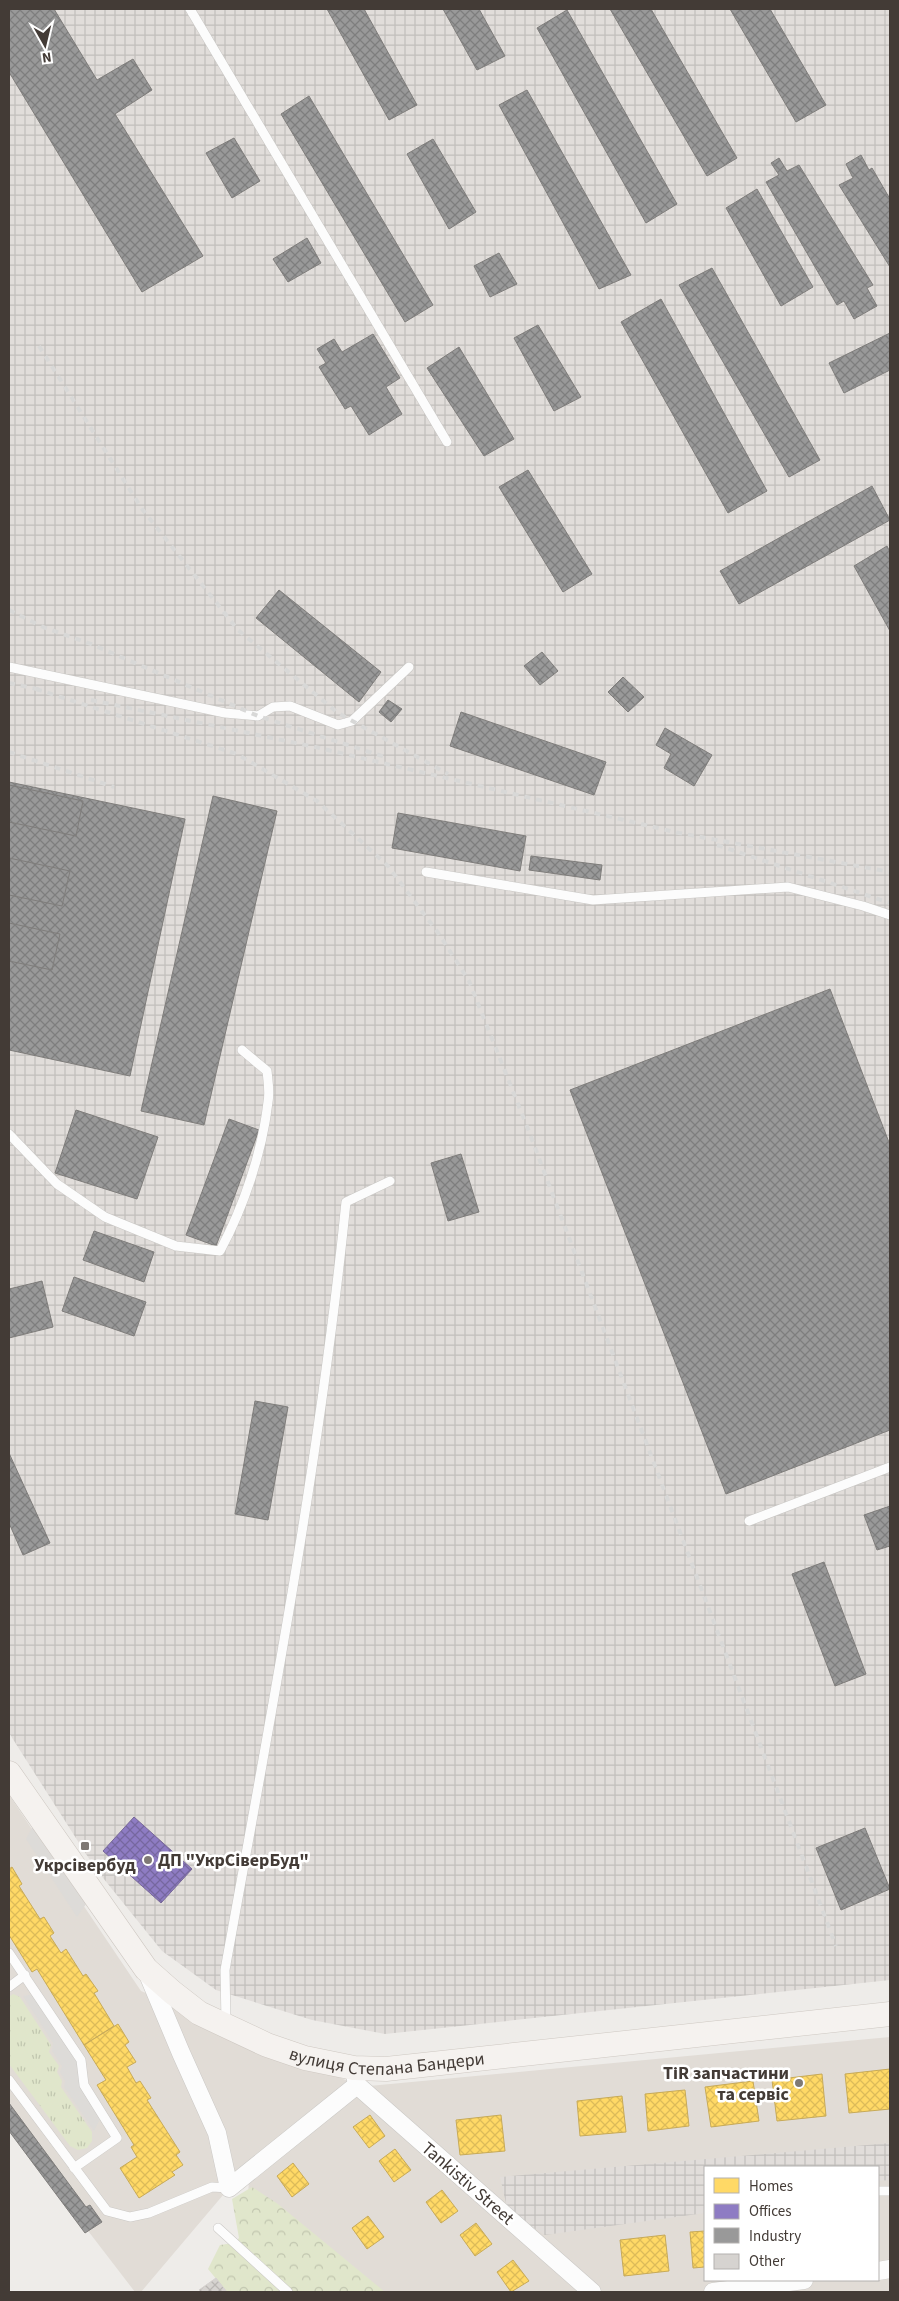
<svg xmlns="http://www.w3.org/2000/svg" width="899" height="2301" viewBox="0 0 899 2301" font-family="'Source Sans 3',sans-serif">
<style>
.residential{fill:#e1dcd6;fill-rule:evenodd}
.industrial{fill:url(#industrial-grid)}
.grass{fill:url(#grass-tufts)}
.forest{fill:url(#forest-crowns)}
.parking{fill:#dddbd8}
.homes{fill:url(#homes-cross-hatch);stroke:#c7aa58}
.offices{fill:url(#offices-cross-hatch);stroke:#786899}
.industry{fill:url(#industry-cross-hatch);stroke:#7f7d7b}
.building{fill:url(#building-cross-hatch);stroke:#d6d2cf}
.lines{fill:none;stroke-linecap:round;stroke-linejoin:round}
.lane-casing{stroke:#cac8c5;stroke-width:10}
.street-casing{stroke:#cac8c5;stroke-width:19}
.secondary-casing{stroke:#cec8c2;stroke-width:25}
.lane{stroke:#fcfcfc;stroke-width:9}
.street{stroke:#fcfcfc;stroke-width:18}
.secondary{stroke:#f5f2ef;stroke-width:24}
.rail{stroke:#d8d8d7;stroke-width:4;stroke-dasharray:6 6;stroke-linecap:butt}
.poi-dot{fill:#7f7975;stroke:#fff;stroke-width:2}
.labels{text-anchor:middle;stroke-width:5;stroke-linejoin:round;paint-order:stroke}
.poi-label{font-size:18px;font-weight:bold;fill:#433b36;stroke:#fff;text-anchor:start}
.street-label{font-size:18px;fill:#433b36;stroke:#fff}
</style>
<defs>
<pattern id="industrial-grid" width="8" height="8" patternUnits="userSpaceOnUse" patternTransform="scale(1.25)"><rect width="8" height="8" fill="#e1ddda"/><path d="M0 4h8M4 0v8" fill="none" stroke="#c2bfbc"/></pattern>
<pattern id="grass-tufts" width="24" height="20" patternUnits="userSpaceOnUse" patternTransform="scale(1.25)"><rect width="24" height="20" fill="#e0e6cb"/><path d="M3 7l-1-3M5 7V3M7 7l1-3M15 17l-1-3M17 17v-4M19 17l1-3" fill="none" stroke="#c1c6af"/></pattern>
<pattern id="forest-crowns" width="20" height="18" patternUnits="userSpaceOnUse" patternTransform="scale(1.25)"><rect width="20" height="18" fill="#e0e6cb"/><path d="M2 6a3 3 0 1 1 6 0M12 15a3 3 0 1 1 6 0" fill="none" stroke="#c1c6af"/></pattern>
<pattern id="homes-cross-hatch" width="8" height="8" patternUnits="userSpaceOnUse" patternTransform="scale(1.25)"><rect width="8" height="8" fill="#ffd966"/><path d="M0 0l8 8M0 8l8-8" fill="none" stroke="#dcbb59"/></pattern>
<pattern id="offices-cross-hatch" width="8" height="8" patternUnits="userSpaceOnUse" patternTransform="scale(1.25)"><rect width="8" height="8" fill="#8e7cc3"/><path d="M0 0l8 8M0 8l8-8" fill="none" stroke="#76679f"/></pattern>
<pattern id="industry-cross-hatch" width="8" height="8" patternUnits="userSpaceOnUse" patternTransform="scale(1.25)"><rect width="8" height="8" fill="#999"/><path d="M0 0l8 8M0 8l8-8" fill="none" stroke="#7e7e7e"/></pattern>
<pattern id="building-cross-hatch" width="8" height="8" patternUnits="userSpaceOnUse" patternTransform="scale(1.25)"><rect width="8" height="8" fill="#d6d3d0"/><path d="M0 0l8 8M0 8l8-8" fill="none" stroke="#b9b6b3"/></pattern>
</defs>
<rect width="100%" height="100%" fill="#eeece9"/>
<g class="residential">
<polygon points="9,1795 141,1991 357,2085 229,2188 141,2292 135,2292 9,2128"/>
<path d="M 890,2037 L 890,2292 L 314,2292 L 246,2226 L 249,2180 L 369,2086 ZM 705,2167 L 878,2167 L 878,2280 L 705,2280 Z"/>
</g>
<g class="industrial">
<polygon points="9,9 890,9 890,1980 385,2034 312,2020 216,1990 162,1951 95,1868 9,1733"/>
<polygon points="890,2143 890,2180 878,2181 878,2167 705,2167 705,2213 545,2235 508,2212 500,2177"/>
</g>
<polygon class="grass" points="13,1994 20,1997 51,2045 49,2052 59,2066 57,2072 62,2081 61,2087 92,2132 92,2141 87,2148 78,2150 70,2146 9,2064 9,1997"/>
<polygon class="forest" points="252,2187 278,2204 385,2292 227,2292 208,2269 220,2245 234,2243 239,2238 232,2199"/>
<g class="parking">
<polygon points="34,1824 86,1904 77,1917 26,1839"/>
<polygon points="34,1994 78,2062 79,2084 100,2119 94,2131 64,2087 65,2081 60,2072 62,2066 52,2051 53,2043 23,1996"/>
</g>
<g class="homes">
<polygon points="12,1867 22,1884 19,1886 40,1919 44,1917 54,1933 50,1936 61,1953 66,1949 83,1976 86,1974 98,1991 94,1993 114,2026 84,2045 37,1969 32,1972 9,1935 9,1869"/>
<polygon points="118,2024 129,2042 125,2045 136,2062 127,2067 136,2083 140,2081 151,2098 147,2100 180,2152 176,2155 183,2165 172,2172 175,2175 139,2198 120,2168 137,2157 131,2147 134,2145 97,2085 106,2080 84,2045"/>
<polygon points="890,2069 890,2109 849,2113 845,2074"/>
<polygon points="822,2074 826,2116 777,2121 772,2080"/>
<polygon points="753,2081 759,2121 711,2127 705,2087"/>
<polygon points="685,2090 689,2126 648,2131 645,2094"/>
<polygon points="622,2096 626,2132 580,2136 577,2101"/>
<polygon points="370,2115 385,2136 369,2148 353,2127"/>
<polygon points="501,2115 505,2151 460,2155 456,2120"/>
<polygon points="395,2149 411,2170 394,2182 379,2161"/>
<polygon points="293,2163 309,2184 292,2197 277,2176"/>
<polygon points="442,2190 458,2211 441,2223 426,2202"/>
<polygon points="368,2216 384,2237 367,2249 352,2228"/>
<polygon points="476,2223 492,2244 475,2256 460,2235"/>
<polygon points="705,2231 705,2267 693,2268 690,2232"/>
<polygon points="665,2235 669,2271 624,2276 620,2240"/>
<polygon points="513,2260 529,2281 511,2292 497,2272"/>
</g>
<polygon class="offices" points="134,1817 192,1869 161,1903 103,1851"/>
<g class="industry">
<polygon points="9,9 54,9 97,80 133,59 152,90 115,114 203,256 142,292 9,72"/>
<polygon points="327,9 364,9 417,105 389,120"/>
<polygon points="443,9 479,9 505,56 477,70"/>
<polygon points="610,9 651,9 737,158 707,176"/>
<polygon points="730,9 770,9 826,105 796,122"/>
<polygon points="567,10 677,204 646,223 537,28"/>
<polygon points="527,90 631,275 599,289 499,105"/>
<polygon points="309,96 433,305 405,322 281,114"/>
<polygon points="234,138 260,181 232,198 206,153"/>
<polygon points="433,139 476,212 449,229 407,154"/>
<polygon points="861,155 869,170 872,168 890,199 890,267 839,185 853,178 846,164"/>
<polygon points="779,158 787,171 799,165 873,285 867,288 877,306 854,319 844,301 837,305 766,182 779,175 771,163"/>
<polygon points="757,189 813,287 781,306 726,208"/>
<polygon points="307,238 321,263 288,282 273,259"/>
<polygon points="499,253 517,284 490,297 474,266"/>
<polygon points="712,268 820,460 789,477 679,285"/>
<polygon points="661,299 767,491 728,513 621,322"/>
<polygon points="538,325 581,397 554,411 514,338"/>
<polygon points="890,333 890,370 844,393 829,363"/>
<polygon points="373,334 400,378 386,387 402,414 369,435 351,406 345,409 319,367 326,363 317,349 334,339 342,352"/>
<polygon points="459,347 514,439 484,456 427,368"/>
<polygon points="528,470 592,574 563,592 499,487"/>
<polygon points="872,486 890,520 739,604 720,571"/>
<polygon points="887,546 890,552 890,631 854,566"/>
<polygon points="279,590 381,672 359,702 256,618"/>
<polygon points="542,652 558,671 540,685 524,666"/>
<polygon points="623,677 644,697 628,712 608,692"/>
<polygon points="388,700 402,709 391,722 379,712"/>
<polygon points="461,712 606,762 594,795 450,746"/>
<polygon points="665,728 712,755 694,786 664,768 671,754 656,745"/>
<polygon points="9,782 185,819 130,1076 9,1050"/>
<polygon points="9,785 83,801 76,836 9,822"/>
<polygon points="213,796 277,811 204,1125 141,1111"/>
<polygon points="398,813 526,836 520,871 392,848"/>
<polygon points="531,856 602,865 600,880 529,870"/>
<polygon points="9,858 70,871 62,906 9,895"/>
<polygon points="9,923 60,934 52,970 9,961"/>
<polygon points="830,989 890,1145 890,1430 726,1494 570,1090"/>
<polygon points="76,1110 158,1137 137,1199 55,1173"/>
<polygon points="229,1119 259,1130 216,1246 186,1235"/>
<polygon points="461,1154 479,1212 448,1221 431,1163"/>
<polygon points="94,1231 154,1252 144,1282 83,1260"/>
<polygon points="74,1277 146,1302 134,1336 62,1311"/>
<polygon points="42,1281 53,1327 9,1338 9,1289"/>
<polygon points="255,1401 288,1407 268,1520 235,1514"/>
<polygon points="9,1453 50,1543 23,1555 9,1523"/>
<polygon points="890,1506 890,1546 877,1550 864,1515"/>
<polygon points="824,1562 866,1674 835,1686 792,1574"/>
<polygon points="865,1828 890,1889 841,1910 816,1848"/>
<polygon points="9,2103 86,2207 90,2205 102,2222 85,2233 9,2131"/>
</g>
<polygon class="building" points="216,2278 227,2292 201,2292 199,2290"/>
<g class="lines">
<defs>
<g id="lane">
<polyline points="190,9 447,442"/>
<polyline points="9,667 225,713 258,716 273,707 290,706 338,725 352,721 409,667"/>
<polyline points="426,872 593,900 788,887 863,906 890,915"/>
<path d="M 9,1134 L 57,1184 L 105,1217 L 176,1246 L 220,1251 C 244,1206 262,1153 268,1102 C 270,1092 268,1081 267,1071 L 242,1050"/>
<polyline points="749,1521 890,1467"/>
<polyline points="9,1953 81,2060 84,2085 117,2138 74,2168"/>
<polyline points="9,1987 25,1975"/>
<path d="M 226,2023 L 225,1970 C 271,1715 320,1460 346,1202 L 390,1181"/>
<polyline points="9,2080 107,2211 130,2217 149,2213 212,2187 229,2188"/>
<polyline points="878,2191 890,2191"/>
<polyline points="218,2228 288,2292"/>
</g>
<g id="street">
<polyline points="147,1972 181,2053 217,2133 229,2188 357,2085"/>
<polyline points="355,2074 357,2085 592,2292"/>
<polyline points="878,2271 890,2269"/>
<polyline points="713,2292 804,2280"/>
</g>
<g id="secondary">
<path id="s1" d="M 9,1773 L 146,1969 L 172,1992 L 199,2013 L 267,2045 L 305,2058 L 354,2068 L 386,2069 L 890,2014"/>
</g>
</defs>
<use href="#lane" class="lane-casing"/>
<use href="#street" class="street-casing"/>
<use href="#secondary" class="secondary-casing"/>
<use href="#lane" class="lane"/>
<use href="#street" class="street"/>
<use href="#secondary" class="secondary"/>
<g class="rail">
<polyline points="39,346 142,509 238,630 338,713 448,774"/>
<polyline points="9,610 43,627 91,644 258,716 385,757"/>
<polyline points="9,683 42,690"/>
<polyline points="36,689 237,754 317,801 388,866 439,934 469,981 528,1129 836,1946"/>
<polyline points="91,700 315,747 679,833 890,872"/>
<polyline points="9,752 114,787"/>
<polyline points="717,845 890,903"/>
</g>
</g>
<g class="poi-dot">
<rect x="80" y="1841" width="10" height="10" rx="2.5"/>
<circle cx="148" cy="1860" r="5"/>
<circle cx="799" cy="2083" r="5"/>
</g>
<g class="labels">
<g class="poi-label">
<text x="158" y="1866">ДП "УкрСіверБуд"</text>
<text x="85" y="1871" text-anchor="middle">Укрсівербуд</text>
<text x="789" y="2079" text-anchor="end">TiR запчастини<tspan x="789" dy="21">та сервіс</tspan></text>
</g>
<g class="street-label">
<text dy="6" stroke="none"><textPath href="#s1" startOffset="506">вулиця Степана Бандери</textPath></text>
<text transform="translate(468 2183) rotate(41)" y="6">Tankistiv Street</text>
</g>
</g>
<rect width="899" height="2301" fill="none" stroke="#433b36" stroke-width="20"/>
<rect x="704" y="2166" width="175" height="115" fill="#ffffff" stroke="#b4b1af"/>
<rect x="714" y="2178" width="25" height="15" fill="#ffd966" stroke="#b4b1af"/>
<text x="749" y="2191" font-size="15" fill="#433b36">Homes</text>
<rect x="714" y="2204" width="25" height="15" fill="#8e7cc3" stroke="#b4b1af"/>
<text x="749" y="2216" font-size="15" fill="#433b36">Offices</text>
<rect x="714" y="2228" width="25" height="15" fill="#999999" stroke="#b4b1af"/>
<text x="749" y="2241" font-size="15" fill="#433b36">Industry</text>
<rect x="714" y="2254" width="25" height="15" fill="#d6d3d0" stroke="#b4b1af"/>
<text x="749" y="2266" font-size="15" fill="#433b36">Other</text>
<g transform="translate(45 45) rotate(172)" stroke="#ffffff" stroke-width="4" paint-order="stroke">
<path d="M0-4L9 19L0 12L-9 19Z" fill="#433b36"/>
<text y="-8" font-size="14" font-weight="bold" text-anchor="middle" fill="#433b36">N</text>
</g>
</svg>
